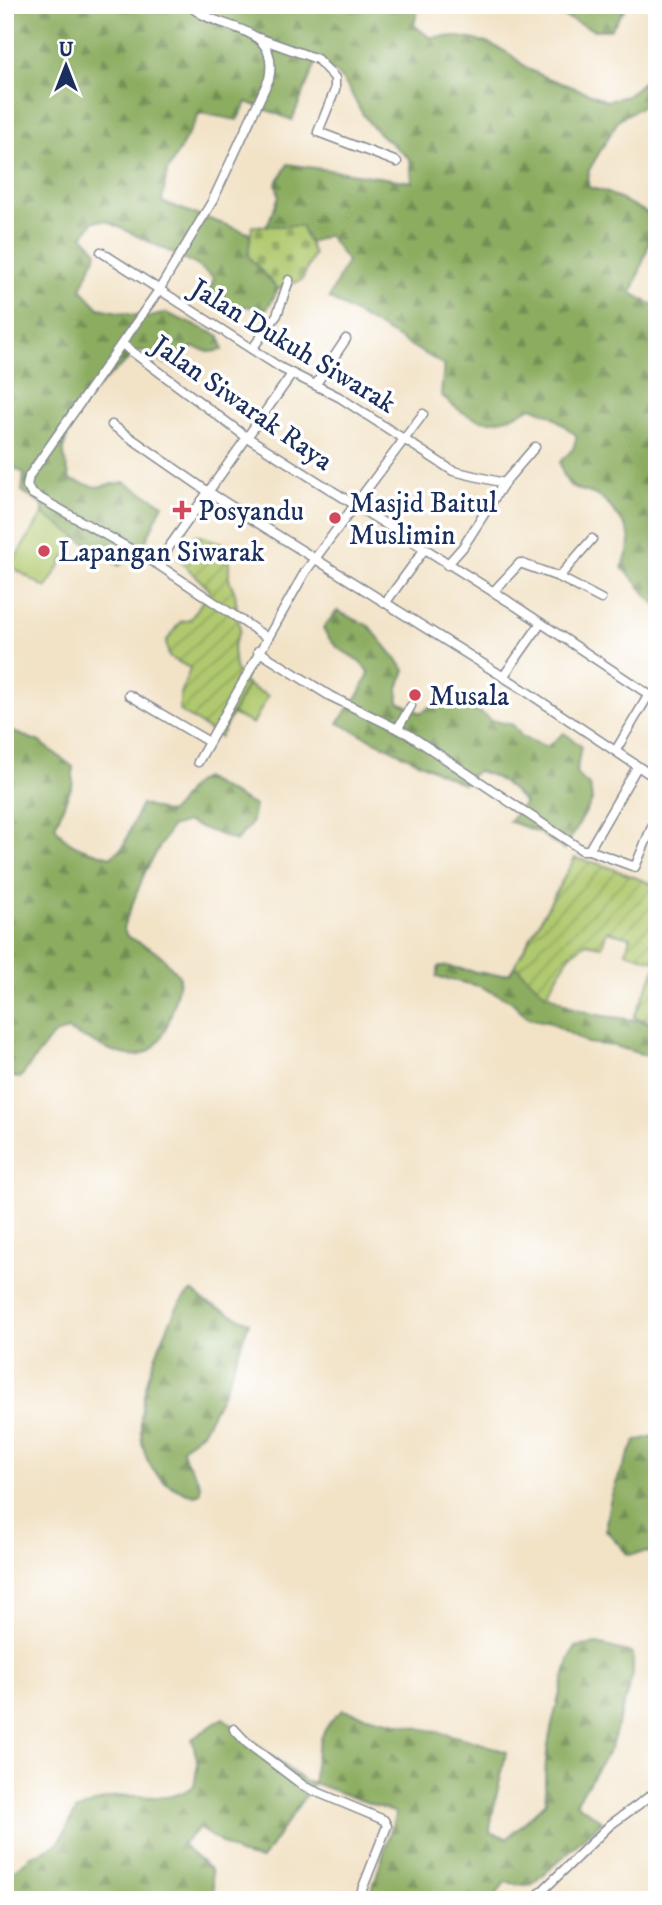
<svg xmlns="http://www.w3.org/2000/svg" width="662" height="1905" viewBox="0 0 662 1905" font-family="'IM FELL DW Pica',serif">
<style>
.grass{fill:#b0c96e;stroke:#667c66;stroke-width:2}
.forest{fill:url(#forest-firs);stroke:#546e60;stroke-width:2}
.cemetery{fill:url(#cemetery-stones);stroke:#667c66;stroke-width:2}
.garden{fill:url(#garden-furrows);stroke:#667c66;stroke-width:2}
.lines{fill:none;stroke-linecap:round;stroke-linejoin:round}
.minor-casing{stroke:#868992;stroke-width:11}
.minor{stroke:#fff;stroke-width:8}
.poi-dot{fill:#d1495b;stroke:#fff;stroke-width:2.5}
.labels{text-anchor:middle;stroke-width:7;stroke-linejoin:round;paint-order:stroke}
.street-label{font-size:28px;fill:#1b2f5e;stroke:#fff}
.poi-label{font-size:28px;fill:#1b2f5e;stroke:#fff;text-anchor:start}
</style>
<defs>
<pattern id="forest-firs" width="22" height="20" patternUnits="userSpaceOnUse" patternTransform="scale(1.75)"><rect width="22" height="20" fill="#8cad61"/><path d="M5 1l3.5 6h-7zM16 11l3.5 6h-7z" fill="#728d53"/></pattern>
<pattern id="cemetery-stones" width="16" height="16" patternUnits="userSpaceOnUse" patternTransform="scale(1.75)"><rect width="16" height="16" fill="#b0c96e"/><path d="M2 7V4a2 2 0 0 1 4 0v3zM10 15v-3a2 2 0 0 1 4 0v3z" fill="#8ea45e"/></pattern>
<pattern id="garden-furrows" width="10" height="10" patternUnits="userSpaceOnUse" patternTransform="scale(1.75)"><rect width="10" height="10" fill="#b0c96e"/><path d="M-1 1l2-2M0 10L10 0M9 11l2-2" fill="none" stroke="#8ea45e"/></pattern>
</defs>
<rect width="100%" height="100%" fill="#fff"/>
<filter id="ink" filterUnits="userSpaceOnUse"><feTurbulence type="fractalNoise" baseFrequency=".0143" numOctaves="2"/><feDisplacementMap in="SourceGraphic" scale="14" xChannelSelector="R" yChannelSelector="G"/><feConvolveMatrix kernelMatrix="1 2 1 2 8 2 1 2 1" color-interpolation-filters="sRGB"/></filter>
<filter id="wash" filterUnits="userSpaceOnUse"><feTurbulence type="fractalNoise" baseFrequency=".00686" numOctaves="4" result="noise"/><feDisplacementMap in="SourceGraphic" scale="28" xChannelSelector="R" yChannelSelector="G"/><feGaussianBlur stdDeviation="1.57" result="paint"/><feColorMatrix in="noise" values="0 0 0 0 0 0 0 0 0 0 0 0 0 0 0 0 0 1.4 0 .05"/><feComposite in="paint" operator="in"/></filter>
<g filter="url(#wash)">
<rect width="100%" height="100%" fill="#f2e3c7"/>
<g class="grass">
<polygon points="43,514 78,536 46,588 10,566"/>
<polygon points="247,685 268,696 253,724 232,714"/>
</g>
<g class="forest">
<path d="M 5,5 L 419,5 L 414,25 L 429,37 C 456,35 485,39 508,53 C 516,58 522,65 530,70 C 554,83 582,88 606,101 L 627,96 L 649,77 L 657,76 L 657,98 L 619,119 L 589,170 L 588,187 L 606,192 L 650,214 L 649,244 L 632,293 L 651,304 L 657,304 L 657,606 C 643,594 636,578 622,568 C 632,542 635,536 616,514 C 612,510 607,501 601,498 C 579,485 567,497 560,462 L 573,449 L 577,436 L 551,415 L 532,407 C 493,429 473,425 441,395 L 444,365 L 329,298 L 347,261 L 328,235 L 309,243 L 301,226 L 267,226 L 279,196 L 276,184 L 288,164 L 412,182 L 410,159 C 397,148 383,138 372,126 C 350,103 353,75 316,62 L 292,120 L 247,102 L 237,120 L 200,113 L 167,172 L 162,202 L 251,234 L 248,256 L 278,289 L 267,309 L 245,306 L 235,310 L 207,298 L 214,278 L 195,264 L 107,221 L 94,221 L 83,236 L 97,252 L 81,289 L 99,308 L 147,318 L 166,313 L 220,336 L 223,350 L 210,352 L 192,347 L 174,368 L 140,350 C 109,375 71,405 64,448 C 63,457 68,470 70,480 L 96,487 L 124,482 L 163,504 L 143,547 L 119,566 L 43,514 L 43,506 L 22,491 L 24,473 L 5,463 Z"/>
<polygon points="552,5 628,5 610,30 594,30 553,12"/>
<path d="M 337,611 L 369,626 L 405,670 L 398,688 L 399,702 L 421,713 L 439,700 L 464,701 L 491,720 L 513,725 L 522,737 L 547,747 L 564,733 L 581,746 L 576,774 L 590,786 L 592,801 L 564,850 L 538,832 L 509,821 L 525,803 C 511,788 498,775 477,771 L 463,784 L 338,723 L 360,693 L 369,673 C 353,649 338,658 323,628 Z"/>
<path d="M 5,729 L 40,742 L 73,767 L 73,783 L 55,826 C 66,847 89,850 110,857 L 123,847 L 141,804 L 168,813 C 183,806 181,790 203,778 L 255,806 L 251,824 L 236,841 L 187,822 L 171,827 L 145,872 L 123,928 L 127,936 L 160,954 L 180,977 C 174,1003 166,1061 128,1055 C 108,1052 86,1038 67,1030 L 53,1035 L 20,1078 L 5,1076 Z"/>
<path d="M 515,965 C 540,989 562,1008 598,1015 C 619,1019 636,1018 657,1025 L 657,1059 L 615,1046 L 587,1043 L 551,1023 L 528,1018 L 511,1001 L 479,986 L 437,977 L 439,966 C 463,966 487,979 510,973 Z"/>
<path d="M 192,1291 L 207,1303 L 249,1322 L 226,1387 L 203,1431 L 182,1448 C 183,1465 203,1475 200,1493 L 195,1495 C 116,1477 140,1389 164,1336 C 171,1321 177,1301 192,1291 Z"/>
<path d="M 657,1435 L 657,1544 L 650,1552 L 628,1555 L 606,1530 C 606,1499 622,1468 636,1441 Z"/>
<path d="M 597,1644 L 633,1653 L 633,1674 L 611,1747 L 576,1803 L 602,1821 L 531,1886 L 505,1882 L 493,1900 L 385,1900 L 370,1897 L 396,1813 L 314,1783 L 261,1860 L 239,1854 L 198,1828 L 182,1845 L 211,1870 L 214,1890 L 211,1900 L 5,1900 L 5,1878 L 31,1856 L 58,1844 L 76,1811 C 88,1806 101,1799 113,1797 C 146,1791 162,1807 194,1786 L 198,1764 L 192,1739 L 223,1718 L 305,1782 L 314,1782 C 314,1755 319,1726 343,1710 C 397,1725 453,1732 506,1752 C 502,1779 492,1804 490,1832 L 508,1838 L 546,1802 C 541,1752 556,1708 569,1660 L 576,1647 Z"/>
</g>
<polygon class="cemetery" points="252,226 301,226 314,254 302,280 278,289 248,256"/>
<g class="garden">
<polygon points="196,535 229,545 229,579 235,593 240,630 233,647 235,668 247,685 220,737 180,711 180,697 190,668 169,657 166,642 180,622 190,620 210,590 178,559"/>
<polygon points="575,858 603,865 657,886 657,962 626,952 630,937 607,931 602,946 586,943 570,955 546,995 515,965"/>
<polygon points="657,965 657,1025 634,1017"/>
</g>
</g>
<g filter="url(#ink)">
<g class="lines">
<defs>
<g id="minor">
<path d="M 189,5 C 219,33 281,22 269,79 L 213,200 L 159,290 L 29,476 L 27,486 L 31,493 L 157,564 L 266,637"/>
<polyline points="256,37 317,59 335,78 335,90 318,132 397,162"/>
<polyline points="101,252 281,368 339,397 453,471 504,483"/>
<polyline points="122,344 245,436 508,601 657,700"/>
<polyline points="252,349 277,315 289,280"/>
<polyline points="316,384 346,339"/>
<polyline points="112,425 207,491 515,684 657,779"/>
<polyline points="157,564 292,374"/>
<polyline points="447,565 463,547 504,483 535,447"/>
<polyline points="559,577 601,599"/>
<polyline points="493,592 520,563 559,577 592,539"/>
<polyline points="386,602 424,550"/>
<polyline points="258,651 330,696 408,734 582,850 589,850 637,767"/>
<polyline points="503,677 541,623"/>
<polyline points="129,695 209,742"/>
<polyline points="398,728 411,706"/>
<polyline points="616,750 648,696"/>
<polyline points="198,762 305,572 423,414"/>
<polyline points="589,850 635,867 657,815"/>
<polyline points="234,1729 247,1743 305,1787 384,1820 387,1826 358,1900"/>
<polyline points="533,1900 610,1825 657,1791"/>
<polyline points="656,1900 657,1894"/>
</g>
</defs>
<use href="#minor" class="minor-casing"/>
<use href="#minor" class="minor"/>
</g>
</g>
<g class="poi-dot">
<path d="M178.5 499.5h7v7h7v7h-7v7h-7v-7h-7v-7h7z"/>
<circle cx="335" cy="518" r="7"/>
<circle cx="44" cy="551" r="7"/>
<circle cx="415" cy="695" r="7"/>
</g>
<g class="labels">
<g class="street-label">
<text transform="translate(294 345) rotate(31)" y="10">Jalan Dukuh Siwarak</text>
<text transform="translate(243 402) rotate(35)" y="10">Jalan Siwarak Raya</text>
</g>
<g class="poi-label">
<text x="349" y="512">Masjid Baitul<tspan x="349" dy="32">Muslimin</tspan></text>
<text x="198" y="520">Posyandu</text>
<text x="58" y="561">Lapangan Siwarak</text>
<text x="429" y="705">Musala</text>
</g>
</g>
<rect width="662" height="1905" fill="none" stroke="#fff" stroke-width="28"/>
<g transform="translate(66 66)" stroke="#ffffff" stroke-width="5" paint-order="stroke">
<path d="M0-5L12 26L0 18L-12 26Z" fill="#1b2f5e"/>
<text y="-10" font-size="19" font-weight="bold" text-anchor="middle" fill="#1b2f5e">U</text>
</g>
</svg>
